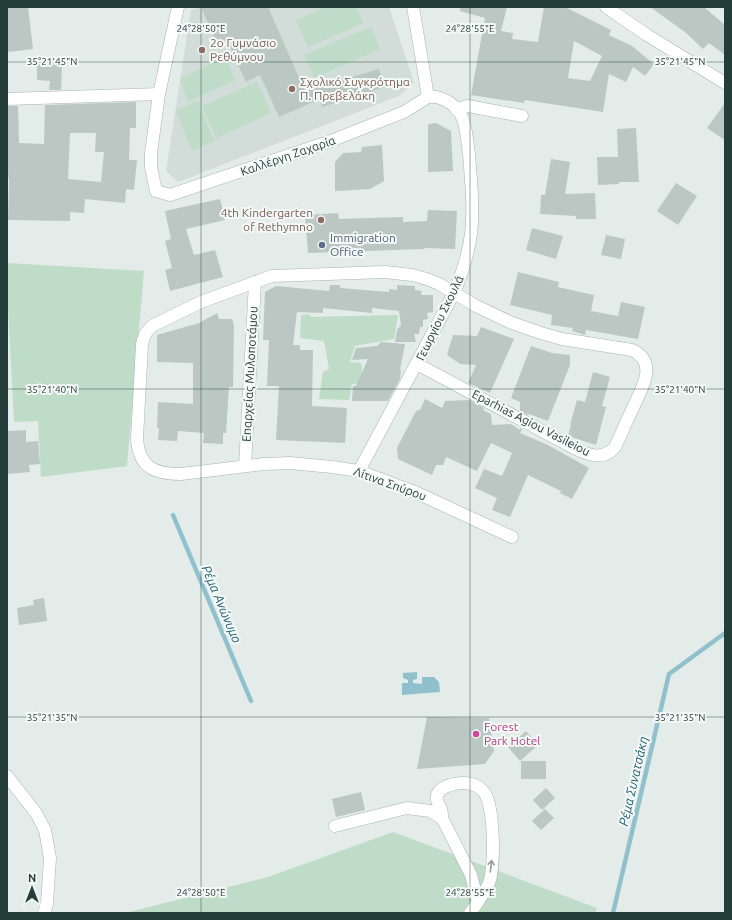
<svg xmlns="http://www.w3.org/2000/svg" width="732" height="920" viewBox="0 0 732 920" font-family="Ubuntu,sans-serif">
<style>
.built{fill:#d2dcd8}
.green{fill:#bfdcc8}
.water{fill:#91c0cd}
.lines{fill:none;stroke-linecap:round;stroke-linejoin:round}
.stream{stroke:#91c0cd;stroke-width:4.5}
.building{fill:#bac7c2;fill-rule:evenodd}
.minor-casing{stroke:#a7b4b0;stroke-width:13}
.minor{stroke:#fff;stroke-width:12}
.oneway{stroke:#929e9c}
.ticks{fill:none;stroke:#253d38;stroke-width:1;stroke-opacity:0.45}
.education-dot{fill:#8d6e63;stroke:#f4f9f7;stroke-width:1.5}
.service-dot{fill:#5c6f8a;stroke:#f4f9f7;stroke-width:1.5}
.hotel-dot{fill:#d1479c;stroke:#f4f9f7;stroke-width:1.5}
.labels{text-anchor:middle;stroke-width:4;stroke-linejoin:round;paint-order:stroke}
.education-label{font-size:12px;fill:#785e54;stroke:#f4f9f7;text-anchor:start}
.street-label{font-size:12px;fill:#253d38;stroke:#f4f9f7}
.service-label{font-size:12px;fill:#4e5e75;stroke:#f4f9f7;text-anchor:start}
.hotel-label{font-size:12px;fill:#b23c85;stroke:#f4f9f7;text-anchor:start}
.water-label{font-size:13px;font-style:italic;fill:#236274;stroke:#f4f9f7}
.ticks-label{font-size:10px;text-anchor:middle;fill:#253d38;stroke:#f4f9f7;stroke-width:4;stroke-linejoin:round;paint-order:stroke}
</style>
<rect width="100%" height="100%" fill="#e4ece9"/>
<polygon class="built" points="201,7 389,7 414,82 399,96 178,182 166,171 191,10"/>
<g class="green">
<polygon points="326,7 356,7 363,23 308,47 296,20"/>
<polygon points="371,27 380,49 314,78 304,55"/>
<polygon points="225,57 235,80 188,102 180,79"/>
<polygon points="257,82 271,113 216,138 202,106"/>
<polygon points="198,101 214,141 192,151 176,110"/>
<polygon points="7,263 144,271 127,466 41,477 38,421 14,422 8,309 7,309"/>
<polygon points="308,314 312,317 398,315 394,339 355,346 350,362 361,363 364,383 352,384 349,400 319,399 323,372 329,369 324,341 300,338 301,315"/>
<polygon points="393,832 597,908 595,913 125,913 268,877"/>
</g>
<polygon class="water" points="417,672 417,679 413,680 413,683 422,684 422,677 434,677 439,682 440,692 402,695 402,683 408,683 408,680 403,678 403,673"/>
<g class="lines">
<g class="stream">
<polyline points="173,515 251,701"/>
<polyline points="613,913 669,674 725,633"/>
</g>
</g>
<g class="building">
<polygon points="7,7 28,7 33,49 8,52"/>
<polygon points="201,7 268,7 305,91 379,69 385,87 322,107 320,99 279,117 260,75 246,82 227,40 217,44"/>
<path d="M 460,7 L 507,7 L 501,31 L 513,33 L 512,39 L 538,42 L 544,7 L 565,7 L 611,30 L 609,35 L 632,46 L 654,64 L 645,76 L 633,67 L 626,82 L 609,74 L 603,112 L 525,100 L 524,103 L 471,95 L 485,18 L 460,11 ZM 574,41 L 602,56 L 590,81 L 568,78 Z"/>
<polygon points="650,7 704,7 725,25 725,55 709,43 703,49 685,32"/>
<polygon points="37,64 62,65 61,90 49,90 50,81 37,80"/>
<path d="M 136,102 L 136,128 L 130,128 L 129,160 L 137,160 L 134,190 L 126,189 L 125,203 L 85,199 L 84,213 L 70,212 L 70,221 L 8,220 L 9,181 L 8,173 L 7,173 L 7,106 L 18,106 L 19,143 L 44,144 L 45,105 ZM 70,133 L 96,133 L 95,152 L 104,152 L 101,182 L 68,179 Z"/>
<polygon points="725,103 725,140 707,128"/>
<polygon points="436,123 451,131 453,171 428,172 428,124"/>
<polygon points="636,128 639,182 619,182 619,184 598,185 597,157 618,157 617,129"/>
<polygon points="382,145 384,181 370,189 335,191 335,162 343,153 361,152 362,147"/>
<polygon points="551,159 570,162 565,194 595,193 596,219 576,219 576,216 540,214 541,195 545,195"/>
<polygon points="676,183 697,196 678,225 657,211"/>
<polygon points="220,199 225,220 186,229 194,255 215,250 223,277 170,291 165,270 172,268 165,241 171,239 165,211"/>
<polygon points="428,210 457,211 455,249 424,248 424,249 308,253 305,215 338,213 339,219 403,217 403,222 427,221"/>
<polygon points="532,228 563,236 556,259 526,250"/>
<polygon points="606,235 625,239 621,259 601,255"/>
<polygon points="518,272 559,282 558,287 594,295 591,311 618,316 621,302 645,307 638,339 586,330 585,335 572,331 573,328 551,325 552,315 510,305"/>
<polygon points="330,285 340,285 340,288 389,292 389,289 397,290 397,285 415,286 415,290 422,291 421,295 433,295 433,312 427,313 428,319 423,320 423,327 420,327 419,334 414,334 416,342 395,342 397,330 401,325 399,311 372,308 372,313 323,308 323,313 297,312 293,345 300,345 300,350 313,350 312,406 347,408 345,443 276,440 279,386 267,386 269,340 263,340 265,292 276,286 329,291"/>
<polygon points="217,313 219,319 232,319 234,326 233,387 229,387 226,433 223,433 223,444 203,443 204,433 178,431 177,441 158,440 159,428 157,428 158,402 193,404 193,363 157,362 157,335 199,323"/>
<polygon points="481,327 514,339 490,393 468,383 476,365 460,364 447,355 453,335 477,336"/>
<polygon points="381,342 405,344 400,370 401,370 400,379 388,401 352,401 353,386 356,386 368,359 352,360 356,348 377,346"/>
<polygon points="531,346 552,353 570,355 570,365 548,421 529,414 528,415 520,411 520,402 511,398"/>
<polygon points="593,372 610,377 602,406 606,407 596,445 568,436 571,425 570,425 577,400 585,402"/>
<polygon points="425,399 442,408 445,401 469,400 484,408 483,410 491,414 492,425 511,424 520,430 520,428 522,429 520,433 548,445 589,468 572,499 560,493 561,491 528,475 510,517 492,510 497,498 475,488 484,469 502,476 512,453 491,443 477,471 446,457 443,465 436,465 432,475 398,459 397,448 416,411 420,410"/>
<polygon points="26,430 26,442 38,441 40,464 29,465 30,472 7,474 7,431"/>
<polygon points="44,598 47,621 19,625 17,608 34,605 33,600"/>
<polygon points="427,717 489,718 494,751 485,764 417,769"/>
<polygon points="526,731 538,745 520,761 508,747"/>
<rect x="521" y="761" width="25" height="18"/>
<polygon points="546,788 555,798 542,810 533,800"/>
<polygon points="361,792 365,810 336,817 332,799"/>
<polygon points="545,809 554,818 541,830 532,821"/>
</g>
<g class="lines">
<defs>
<g id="minor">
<polyline points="178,7 159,94 151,153 151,167 156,191 170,195 328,142 404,112 428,97"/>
<polyline points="606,7 647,35 725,83"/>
<polyline points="7,99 159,94"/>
<polyline points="456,109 468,106 522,116"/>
<path d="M 417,364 L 574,448 C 588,455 603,461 615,447 C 621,435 626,422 632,410 C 640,391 660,363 632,350 L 562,339 L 541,333 L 512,323 L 476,306 L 439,284 L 427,279 L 412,275 L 385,272 L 272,276 L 201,302 L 152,326 L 145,334 L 142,344 L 137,439 C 139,468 155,474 181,474 L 264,464 L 290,463 L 332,467 L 359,471 L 415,492 L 512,537"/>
<polyline points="245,466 255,282"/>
<path d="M 359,471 L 454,293 C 462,274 468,255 471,234 C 474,207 471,181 469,154 C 467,142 467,126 461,115 C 455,104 441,95 428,97 L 413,7"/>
<polyline points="7,776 36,813 45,830 50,858 47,904 44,913"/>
<polyline points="335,826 407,808 430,811 442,818"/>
<path d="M 470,913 L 478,902 L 471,875 L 442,818 C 442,815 442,811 441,809 C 439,804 435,800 437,795 C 440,788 449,785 455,784 C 464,782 476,783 483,791 C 495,803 495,868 489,883 C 486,890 481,896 478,902"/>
</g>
</defs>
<use href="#minor" class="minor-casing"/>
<use href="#minor" class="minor"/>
</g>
<defs><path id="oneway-shaft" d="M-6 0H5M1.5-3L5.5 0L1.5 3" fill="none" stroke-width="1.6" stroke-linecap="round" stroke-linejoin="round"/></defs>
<use class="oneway" href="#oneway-shaft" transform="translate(491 866) rotate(-83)"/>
<path class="ticks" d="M 201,7 L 201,913M 470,7 L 470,913M 7,62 L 725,62M 7,389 L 725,389M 7,717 L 725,717"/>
<g class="education-dot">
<circle cx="202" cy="50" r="4"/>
<circle cx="292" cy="89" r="4"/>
<circle cx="321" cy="220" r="4"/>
</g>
<circle class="service-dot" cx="322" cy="245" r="4"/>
<circle class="hotel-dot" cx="476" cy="734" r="4"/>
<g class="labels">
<g class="education-label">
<text x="210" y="47">2ο Γυμνάσιο<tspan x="210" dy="14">Ρεθύμνου</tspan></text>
<text x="300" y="86">Σχολικό Συγκρότημα<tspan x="300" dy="14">Π. Πρεβελάκη</tspan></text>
<text x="313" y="217" text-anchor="end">4th Kindergarten<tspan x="313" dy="14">of Rethymno</tspan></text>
</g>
<g class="street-label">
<text transform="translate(288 156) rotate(-19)" y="4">Καλλέργη Ζαχαρία</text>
<text transform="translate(440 318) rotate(-64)" y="4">Γεωργίου Σκουλά</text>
<text transform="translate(250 374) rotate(-87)" y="4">Επαρχείας Μυλοποτάμου</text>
<text transform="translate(531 423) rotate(27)" y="4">Eparhias Agiou Vasileiou</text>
<text transform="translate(390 484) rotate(20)" y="4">Λίτινα Σπύρου</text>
</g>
<g class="service-label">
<text x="330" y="242">Immigration<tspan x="330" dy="14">Office</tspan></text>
</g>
<g class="hotel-label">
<text x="484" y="731">Forest<tspan x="484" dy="14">Park Hotel</tspan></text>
</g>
<g class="water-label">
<text transform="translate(222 604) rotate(67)" y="5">Ρέμα Ανώνυμο</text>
<text transform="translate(633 781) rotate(-77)" y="5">Ρέμα Συνατσάκη</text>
</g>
</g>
<g class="ticks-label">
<text x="201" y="32">24°28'50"E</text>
<text x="470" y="32">24°28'55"E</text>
<text x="52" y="65">35°21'45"N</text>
<text x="680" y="65">35°21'45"N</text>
<text x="52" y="393">35°21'40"N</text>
<text x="680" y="393">35°21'40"N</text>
<text x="52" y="721">35°21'35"N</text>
<text x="680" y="721">35°21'35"N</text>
<text x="201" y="896">24°28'50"E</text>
<text x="470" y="896">24°28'55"E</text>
</g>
<rect width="732" height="920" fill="none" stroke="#253d38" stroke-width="16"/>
<g transform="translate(32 888)" stroke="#f4f9f7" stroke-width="3" paint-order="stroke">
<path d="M0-3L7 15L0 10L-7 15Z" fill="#253d38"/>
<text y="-6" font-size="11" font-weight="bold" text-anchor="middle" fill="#253d38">N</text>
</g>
</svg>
